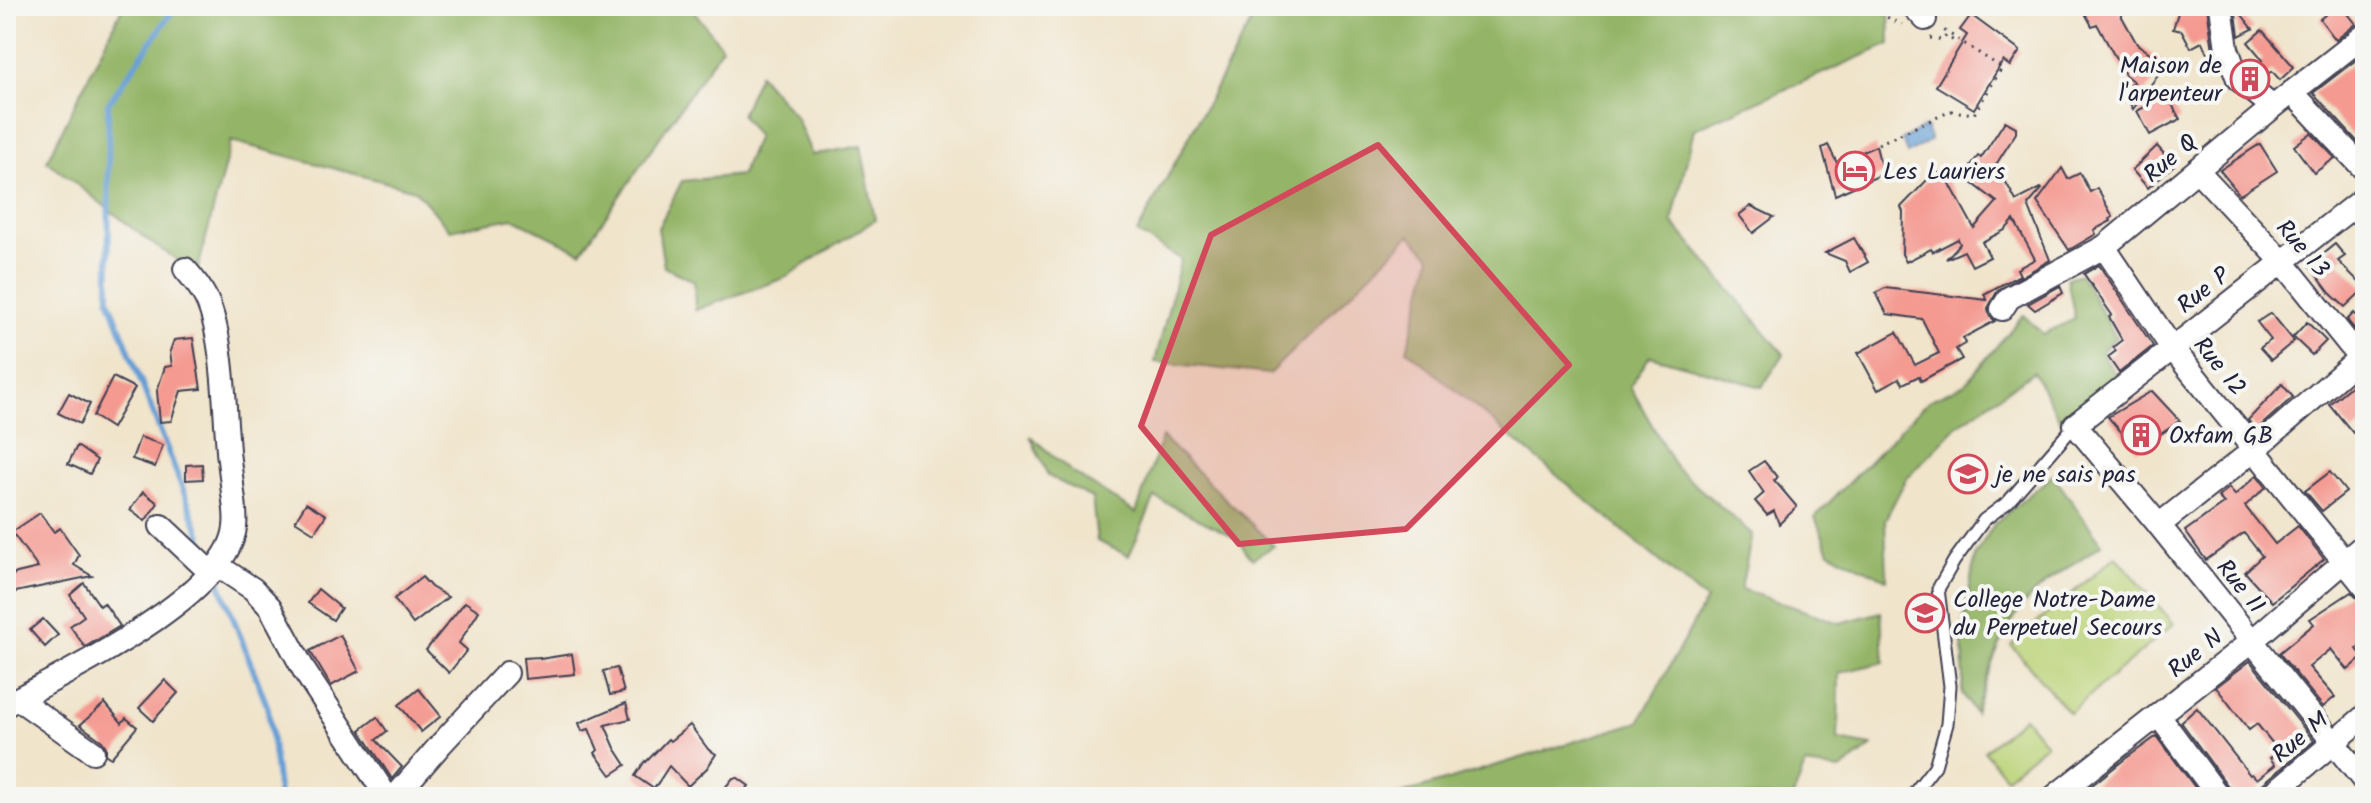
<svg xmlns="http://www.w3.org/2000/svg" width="2371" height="803" viewBox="0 0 2371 803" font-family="Kalam,sans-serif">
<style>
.green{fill:#bbd378;stroke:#6e7a5a;stroke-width:2}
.forest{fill:#94b568;stroke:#5b6c52;stroke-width:2}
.water{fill:#659ed4;stroke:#446088;stroke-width:2}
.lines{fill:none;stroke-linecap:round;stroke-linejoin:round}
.stream{stroke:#659ed4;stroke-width:6}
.building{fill:#f49a91}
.service-casing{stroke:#413f51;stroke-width:15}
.minor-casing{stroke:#413f51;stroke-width:26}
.path{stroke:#413f51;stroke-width:3;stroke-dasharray:2 6;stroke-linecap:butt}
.service{stroke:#fff;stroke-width:11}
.minor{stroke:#fff;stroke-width:22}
.marked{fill:#d1495b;fill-opacity:0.2;stroke:#d1495b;stroke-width:6;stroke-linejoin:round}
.labels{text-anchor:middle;stroke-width:8;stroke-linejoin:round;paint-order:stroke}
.poi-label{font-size:24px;fill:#22223b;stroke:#f6f6f2;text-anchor:start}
.street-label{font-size:24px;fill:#22223b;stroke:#f6f6f2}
</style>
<rect width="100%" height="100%" fill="#f6f6f2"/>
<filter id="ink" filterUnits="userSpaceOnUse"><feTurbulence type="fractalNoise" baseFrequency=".0125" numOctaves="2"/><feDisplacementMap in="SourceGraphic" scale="16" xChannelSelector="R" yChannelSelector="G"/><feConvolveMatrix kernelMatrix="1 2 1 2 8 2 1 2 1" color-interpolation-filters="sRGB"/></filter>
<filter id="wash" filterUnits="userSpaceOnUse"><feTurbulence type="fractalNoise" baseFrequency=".006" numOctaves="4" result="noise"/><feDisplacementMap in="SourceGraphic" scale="32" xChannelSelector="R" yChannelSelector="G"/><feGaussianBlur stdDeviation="1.8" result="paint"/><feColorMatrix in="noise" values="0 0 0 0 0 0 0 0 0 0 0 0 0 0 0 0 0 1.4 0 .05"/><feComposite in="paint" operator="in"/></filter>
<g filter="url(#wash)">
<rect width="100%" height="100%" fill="#f0e4cb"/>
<g class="green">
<polygon points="2116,556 2174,624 2069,713 2011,645"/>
<polygon points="2024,717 2046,744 2006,777 1984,751"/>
</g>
<g class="forest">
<polygon points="123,6 690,6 722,47 581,252 513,218 450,230 415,190 231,141 197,273 153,244 47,161"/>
<polygon points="1260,6 1889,6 1890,44 1694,129 1672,222 1784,354 1762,387 1650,356 1630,386 1676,468 1752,534 1741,589 1840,623 1881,612 1884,662 1839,673 1838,740 1872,746 1841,770 1805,765 1793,797 1392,797 1639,722 1706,600 1407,350 1431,256 1410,235 1269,374 1155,362 1181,259 1137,233"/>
<polygon points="759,74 796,117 812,155 861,146 875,220 784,278 695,310 694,281 664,267 658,228 682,181 741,175 757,136 741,115"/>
<polygon points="2080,274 2116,337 2101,352 2121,382 2065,429 2033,372 1958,425 1906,479 1885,520 1887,580 1829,552 1815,517 1928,401 1965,384 2023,315 2043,334 2075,319 2067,278"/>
<polygon points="1030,436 1072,472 1136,513 1162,437 1274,546 1252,559 1236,538 1155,497 1129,556 1097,541 1092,498 1048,476"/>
<path d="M 2053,475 L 2102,544 C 2073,565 2035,585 2016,615 C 1997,644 1986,680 1975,713 L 1962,693 L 1964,658 L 1961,639 L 1975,555 L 1995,523 Z"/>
</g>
<polygon class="water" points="1925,127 1931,140 1907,154 1902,139"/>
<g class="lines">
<g class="stream">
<polyline points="176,6 108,104 109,299 211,562"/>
<polyline points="217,576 268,708 279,797"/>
</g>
</g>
<g id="blocks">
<g class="building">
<polygon points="2081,6 2116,6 2137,44 2166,64 2133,109 2122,88 2134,82 2125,75 2097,24 2092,26"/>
<polygon points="2180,6 2207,6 2213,50 2207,53 2202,42 2191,48 2182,31 2173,29"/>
<polygon points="2235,6 2253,29 2239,36"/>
<polygon points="2336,6 2342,6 2356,24 2336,40 2320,19"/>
<polygon points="1971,15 2020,51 2010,66 2003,61 1974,109 1936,86 1967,35 1960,30"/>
<polygon points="2262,30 2294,67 2280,80 2272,71 2261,79 2250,70 2263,60 2248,42"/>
<polygon points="2365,53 2365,150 2313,93"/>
<polygon points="2167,95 2180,119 2150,135 2137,111"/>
<polygon points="2005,121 2016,127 2016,133 1990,174 2000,171 2016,201 2041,188 2042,189 2028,205 2050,260 1998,290 1988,308 1989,315 1995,321 1963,338 1966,343 1956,349 1962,359 1921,381 1919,376 1903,384 1899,378 1878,390 1858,353 1897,332 1915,365 1939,353 1922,319 1887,314 1876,293 1885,288 1987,300 1984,294 2020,275 2017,269 2035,259 2014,220 2005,230 1982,242 1990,257 1972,266 1964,251 1946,259 1960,244 1958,239 1933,252 1931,249 1906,262 1902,254 1903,212 1901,207 1928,179 1943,171 1974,228 1997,202 1963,176 1978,156 1981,158"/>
<polygon points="2311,133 2335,158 2314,173 2294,146"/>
<polygon points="2260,144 2277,171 2240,195 2220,170"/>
<polygon points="1828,145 1837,163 1876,146 1883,174 1835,195 1822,148"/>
<polygon points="2157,146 2174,165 2148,188 2132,170"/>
<polygon points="2062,168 2068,179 2080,173 2090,192 2097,188 2113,217 2110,219 2111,221 2094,230 2096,234 2069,250 2037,202"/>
<polygon points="1751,206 1774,217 1753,233 1739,215"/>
<polygon points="1854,238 1868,262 1850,272 1845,261 1825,253"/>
<polygon points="2335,244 2345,256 2338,261 2365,288 2345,307 2330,293 2309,265"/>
<polygon points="2099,265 2153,346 2119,373 2108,357 2116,351 2113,347 2122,340 2109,317 2112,315 2084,274"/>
<polygon points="2060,286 2063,293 2035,310 2028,304"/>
<polygon points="2271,313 2294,341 2271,360 2260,348 2271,340 2257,322"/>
<polygon points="2354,313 2365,324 2365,333 2361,337 2347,320"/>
<polygon points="2307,322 2326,341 2312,355 2293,337"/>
<polygon points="193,338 201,389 181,391 171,421 160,422 157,391 165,367 172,366 170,351 174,340"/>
<polygon points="113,377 135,388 112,428 93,416"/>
<polygon points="2357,381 2365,390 2365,423 2353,433 2329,404"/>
<polygon points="2282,384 2293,397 2256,430 2248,420"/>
<polygon points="2152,391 2180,421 2137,450 2108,417"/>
<polygon points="69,393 90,404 80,424 58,413"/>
<polygon points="140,437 163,445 155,467 132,459"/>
<polygon points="77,446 97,460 90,474 68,464"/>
<polygon points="1764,461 1777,477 1774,480 1797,507 1779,524 1774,511 1767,515 1755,501 1764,493 1749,471"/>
<polygon points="202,464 203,479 186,480 186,465"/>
<polygon points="2330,472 2346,492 2322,511 2305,491"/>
<polygon points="2257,475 2266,487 2245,506 2275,544 2298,526 2324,559 2272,602 2245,572 2262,556 2244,533 2206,560 2185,531 2224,503 2218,497 2229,488 2235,495"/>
<polygon points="143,492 158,503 145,521 130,510"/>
<polygon points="306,503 326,515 314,533 295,521"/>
<polygon points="40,513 54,532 60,528 79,555 74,565 92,576 6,594 6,578 17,573 38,568 12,532"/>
<polygon points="422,577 431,587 448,597 413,624 394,599"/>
<polygon points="84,583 100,606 104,603 120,626 85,647 70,626 84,616 70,595"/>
<polygon points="318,589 341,608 333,620 308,603"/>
<polygon points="2351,592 2359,600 2365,601 2365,641 2357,649 2363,657 2348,670 2331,649 2309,667 2335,697 2323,707 2279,653 2314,624 2310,619"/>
<polygon points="465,602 479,611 459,643 467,650 449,673 426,650"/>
<polygon points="43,619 58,635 45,647 30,630"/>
<polygon points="340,635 359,671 331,686 310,651"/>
<polygon points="572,654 575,674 525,679 523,658 540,657 540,659"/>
<polygon points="2250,661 2314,741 2260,786 2255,797 2233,797 2230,789 2181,722 2197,708 2250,775 2252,774 2257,779 2275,765 2270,758 2279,751 2257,724 2249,730 2216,687"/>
<polygon points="617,668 624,692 610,695 603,671"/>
<polygon points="165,680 178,693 153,721 139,708"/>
<polygon points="419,689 441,716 421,732 399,705"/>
<polygon points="105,703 122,723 126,718 137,727 111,758 106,755 106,747 102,741 80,725"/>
<polygon points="626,703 630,719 605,725 615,748 626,765 611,775 595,753 598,750 589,729 582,731 579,723"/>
<polygon points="377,717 387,731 376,740 402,767 392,779 360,730"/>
<polygon points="690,725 708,749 716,754 707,768 688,786 669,766 654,789 635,776 645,761 646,762 668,739 670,741"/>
<polygon points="2157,736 2202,797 2077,797 2125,759"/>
<polygon points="733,778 738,778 749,786 740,797 732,797 723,790"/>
</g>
</g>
</g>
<g filter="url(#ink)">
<use href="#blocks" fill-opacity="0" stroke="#413f51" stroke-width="2"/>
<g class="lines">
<defs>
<polyline id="service" points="1911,797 1935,766 1947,724 1950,686 1938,589 1954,561 1984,520 2008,502 2075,425"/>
<g id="minor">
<polyline points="1913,6 1925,19"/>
<polyline points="2221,6 2227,49 2238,79 2273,107"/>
<polyline points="2292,92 2365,170"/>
<polyline points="2197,170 2282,261 2365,364"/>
<polyline points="2365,197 2075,425 2159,525 2365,782"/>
<polyline points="2104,247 2172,348 2365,587"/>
<polyline points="2002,309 2009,298 2104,247 2273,107 2365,35"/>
<polyline points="2159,525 2254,450 2365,353"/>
<polyline points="161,526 211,573"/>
<polyline points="218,566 253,589 270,607 305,672 387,797"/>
<polyline points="18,699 93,752"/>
<path d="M 6,705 C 63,674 228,596 235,527 C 237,513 233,498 232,484 C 229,464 227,444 226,424 C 224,389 221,322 203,293 C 198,284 191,276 185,269"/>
<polyline points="2159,716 2219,797"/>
<polyline points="395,797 441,744 507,673"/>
<polyline points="2054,797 2252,641 2365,544"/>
<polyline points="2269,797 2365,716"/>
</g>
</defs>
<use href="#service" class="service-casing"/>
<use href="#minor" class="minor-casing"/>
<g class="path">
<polyline points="1866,6 1902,25"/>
<polyline points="1930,38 1943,40 1946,36 1954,41 1957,38"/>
<polyline points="1878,144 1951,111 1974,114 2002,68 1942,29"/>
</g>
<use href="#service" class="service"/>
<use href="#minor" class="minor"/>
</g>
</g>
<path class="marked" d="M 1378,145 L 1569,365 L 1406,529 L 1239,544 L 1141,426 L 1211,235 Z"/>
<defs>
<symbol id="building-ring" viewBox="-11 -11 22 22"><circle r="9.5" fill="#f6f6f2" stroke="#d1495b" stroke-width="1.5"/><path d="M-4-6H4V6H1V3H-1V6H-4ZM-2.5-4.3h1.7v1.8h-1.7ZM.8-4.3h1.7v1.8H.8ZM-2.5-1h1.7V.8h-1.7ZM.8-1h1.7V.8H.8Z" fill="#d1495b"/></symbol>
<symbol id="hotel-ring" viewBox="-11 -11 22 22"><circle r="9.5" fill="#f6f6f2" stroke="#d1495b" stroke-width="1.5"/><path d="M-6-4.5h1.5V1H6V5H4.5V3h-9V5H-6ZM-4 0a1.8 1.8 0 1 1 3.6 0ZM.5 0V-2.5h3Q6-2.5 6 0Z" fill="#d1495b"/></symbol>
<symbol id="school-ring" viewBox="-11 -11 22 22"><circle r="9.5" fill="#f6f6f2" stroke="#d1495b" stroke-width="1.5"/><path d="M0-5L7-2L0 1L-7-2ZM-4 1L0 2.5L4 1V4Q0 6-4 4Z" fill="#d1495b"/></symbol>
</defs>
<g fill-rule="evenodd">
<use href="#building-ring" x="2228" y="57" width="44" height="44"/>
<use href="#hotel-ring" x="1833" y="149" width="44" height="44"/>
<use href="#building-ring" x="2119" y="413" width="44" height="44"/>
<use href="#school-ring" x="1946" y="452" width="44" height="44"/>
<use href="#school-ring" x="1903" y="591" width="44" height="44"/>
</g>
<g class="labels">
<g class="poi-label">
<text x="2222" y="73" text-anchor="end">Maison de<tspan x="2222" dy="28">l'arpenteur</tspan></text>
<text x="1883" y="179">Les Lauriers</text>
<text x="2169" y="443">Oxfam GB</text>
<text x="1996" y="482">je ne sais pas</text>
<text x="1953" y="607">College Notre-Dame<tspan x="1953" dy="28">du Perpetuel Secours</tspan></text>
</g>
<g class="street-label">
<text transform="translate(2170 158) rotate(-40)" y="8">Rue Q</text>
<text transform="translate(2303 248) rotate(49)" y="8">Rue 13</text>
<text transform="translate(2203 290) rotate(-38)" y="8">Rue P</text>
<text transform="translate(2220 366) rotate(51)" y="8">Rue 12</text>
<text transform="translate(2241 586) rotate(51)" y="8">Rue 11</text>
<text transform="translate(2195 653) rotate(-39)" y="8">Rue N</text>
<text transform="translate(2300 737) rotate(-40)" y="8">Rue M</text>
</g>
</g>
<rect width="2371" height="803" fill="none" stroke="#f6f6f2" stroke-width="32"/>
</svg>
